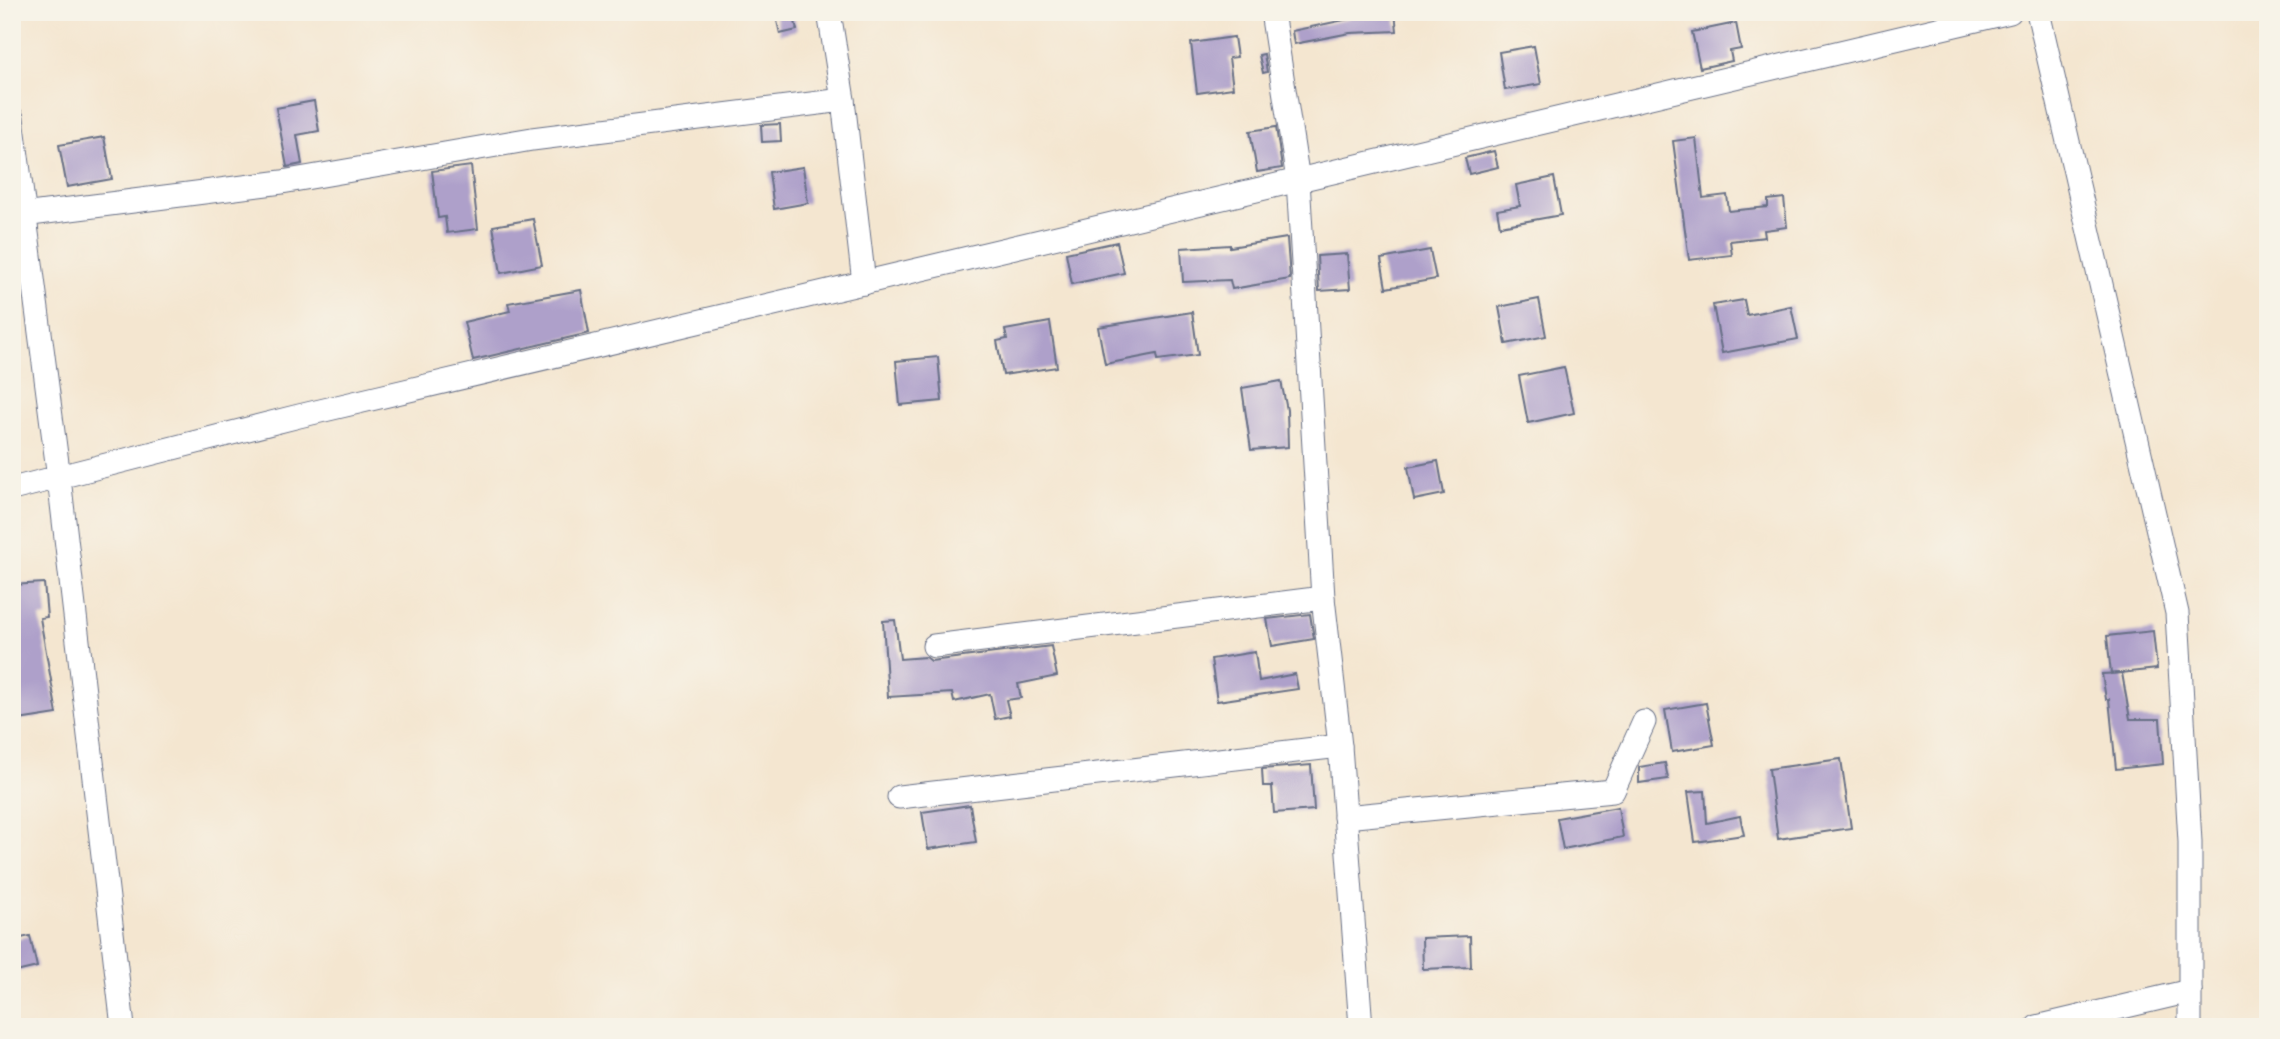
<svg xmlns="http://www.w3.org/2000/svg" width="2280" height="1039" viewBox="0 0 2280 1039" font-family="'Gentium Book Plus',serif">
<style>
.building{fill:#aea0ca}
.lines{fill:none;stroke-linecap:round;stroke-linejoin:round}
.street-casing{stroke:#676f86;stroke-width:25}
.street{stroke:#fff;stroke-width:23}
</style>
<rect width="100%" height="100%" fill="#f7f3e8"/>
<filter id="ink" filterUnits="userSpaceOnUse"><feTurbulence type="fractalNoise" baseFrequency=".0143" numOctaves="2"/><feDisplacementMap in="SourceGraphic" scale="14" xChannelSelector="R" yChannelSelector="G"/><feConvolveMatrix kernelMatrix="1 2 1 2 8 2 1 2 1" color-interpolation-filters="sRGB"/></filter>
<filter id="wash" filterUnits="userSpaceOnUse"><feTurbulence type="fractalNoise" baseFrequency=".00686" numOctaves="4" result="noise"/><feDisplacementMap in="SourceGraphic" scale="28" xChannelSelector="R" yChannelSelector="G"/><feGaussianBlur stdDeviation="1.57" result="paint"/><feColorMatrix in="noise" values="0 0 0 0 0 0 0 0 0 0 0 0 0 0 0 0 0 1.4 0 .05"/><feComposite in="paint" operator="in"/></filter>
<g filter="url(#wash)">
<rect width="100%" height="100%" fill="#f4e6d0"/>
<g id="blocks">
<g class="building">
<polygon points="775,12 793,12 797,30 780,34"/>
<polygon points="1348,12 1395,12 1397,31 1350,33 1294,44 1292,31 1349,19"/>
<polygon points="1736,23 1741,49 1730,51 1732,61 1700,68 1692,32"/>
<polygon points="1234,37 1237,57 1229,58 1233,88 1197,93 1191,43"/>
<polygon points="1534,46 1541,84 1505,90 1499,52"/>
<polygon points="1264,54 1267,72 1263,73 1259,55"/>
<polygon points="314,101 319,131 297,135 302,164 287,167 276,108"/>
<polygon points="780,124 781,141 762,142 761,125"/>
<polygon points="1276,127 1282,168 1257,172 1250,131"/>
<polygon points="104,137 112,179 67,187 59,145"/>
<polygon points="1696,138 1703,198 1727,195 1729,211 1768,207 1768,200 1784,198 1787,227 1764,230 1765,237 1730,241 1732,255 1689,260 1673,141"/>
<polygon points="1494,151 1498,167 1469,174 1465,158"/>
<polygon points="471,166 478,229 447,233 445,217 438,218 432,171"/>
<polygon points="803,167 808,203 774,209 769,172"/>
<polygon points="1554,177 1561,215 1500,226 1497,210 1520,206 1516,185"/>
<polygon points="533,219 542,265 501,273 493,226"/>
<polygon points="1287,238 1290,279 1232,289 1230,280 1183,282 1181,248 1230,245 1230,247"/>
<polygon points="1117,242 1124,273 1072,284 1066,253"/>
<polygon points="1430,250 1436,279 1386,288 1381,259"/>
<polygon points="1347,254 1350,289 1319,291 1317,256"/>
<polygon points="581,290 589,333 473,360 464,322 510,311 508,303"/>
<polygon points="1539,299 1546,336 1506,344 1499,307"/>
<polygon points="1744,300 1747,315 1791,306 1798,339 1722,353 1713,305"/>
<polygon points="1192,312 1198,355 1158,360 1157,354 1105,364 1098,327"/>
<polygon points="1050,322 1057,367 1003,375 997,341 1007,339 1005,330"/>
<polygon points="938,357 942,401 900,405 896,361"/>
<polygon points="1564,367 1574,413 1528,423 1519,376"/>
<polygon points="1281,381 1287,410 1288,447 1251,450 1242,388"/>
<polygon points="1438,461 1444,494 1414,500 1408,467"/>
<polygon points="44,583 47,617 40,618 57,714 12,721 12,585"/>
<polygon points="1310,614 1314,639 1272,646 1267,619"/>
<polygon points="895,620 900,659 926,657 931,661 1051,646 1057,676 1018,684 1021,698 1006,700 1010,716 995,719 990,694 954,702 952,693 888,697 883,621"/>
<polygon points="2153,631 2157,669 2111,674 2107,636"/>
<polygon points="1255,652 1259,681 1295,674 1298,689 1217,701 1211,659"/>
<polygon points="2122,673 2130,719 2160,719 2163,764 2116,769 2109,699 2106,699 2102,674"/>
<polygon points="1706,703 1714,745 1672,752 1665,710"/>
<polygon points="1841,759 1851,828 1778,839 1769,769"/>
<polygon points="1665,763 1668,779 1639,783 1639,767"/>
<polygon points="1311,765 1314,810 1274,813 1272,786 1263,786 1262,769"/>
<polygon points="1705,791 1707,823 1740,816 1744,835 1695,842 1688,792"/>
<polygon points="970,805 976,842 928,849 922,812"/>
<polygon points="1618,807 1623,837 1563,849 1557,818"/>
<polygon points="30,936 37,967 12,973 12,940"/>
<polygon points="1470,936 1471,967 1423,969 1422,938"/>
</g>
</g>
</g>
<g filter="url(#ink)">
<use href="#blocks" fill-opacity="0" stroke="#676f86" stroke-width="2"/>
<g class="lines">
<defs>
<g id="street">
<polyline points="829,12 843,100 864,283"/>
<polyline points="1272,12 1298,180 1323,598 1340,746 1361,1027"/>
<polyline points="2038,12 2177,613 2190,842 2190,1027"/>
<polyline points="12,118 59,478 123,1027"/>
<polyline points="23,215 282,182 532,139 843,100"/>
<polyline points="12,489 299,416 2010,12"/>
<polyline points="934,646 1323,598"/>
<polyline points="899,797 1340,746"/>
<polyline points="1345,817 1613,791 1644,722"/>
<polyline points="2037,1027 2190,991"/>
</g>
</defs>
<use href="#street" class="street-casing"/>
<use href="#street" class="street"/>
</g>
</g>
<rect width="2280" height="1039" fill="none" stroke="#f7f3e8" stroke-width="42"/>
</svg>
